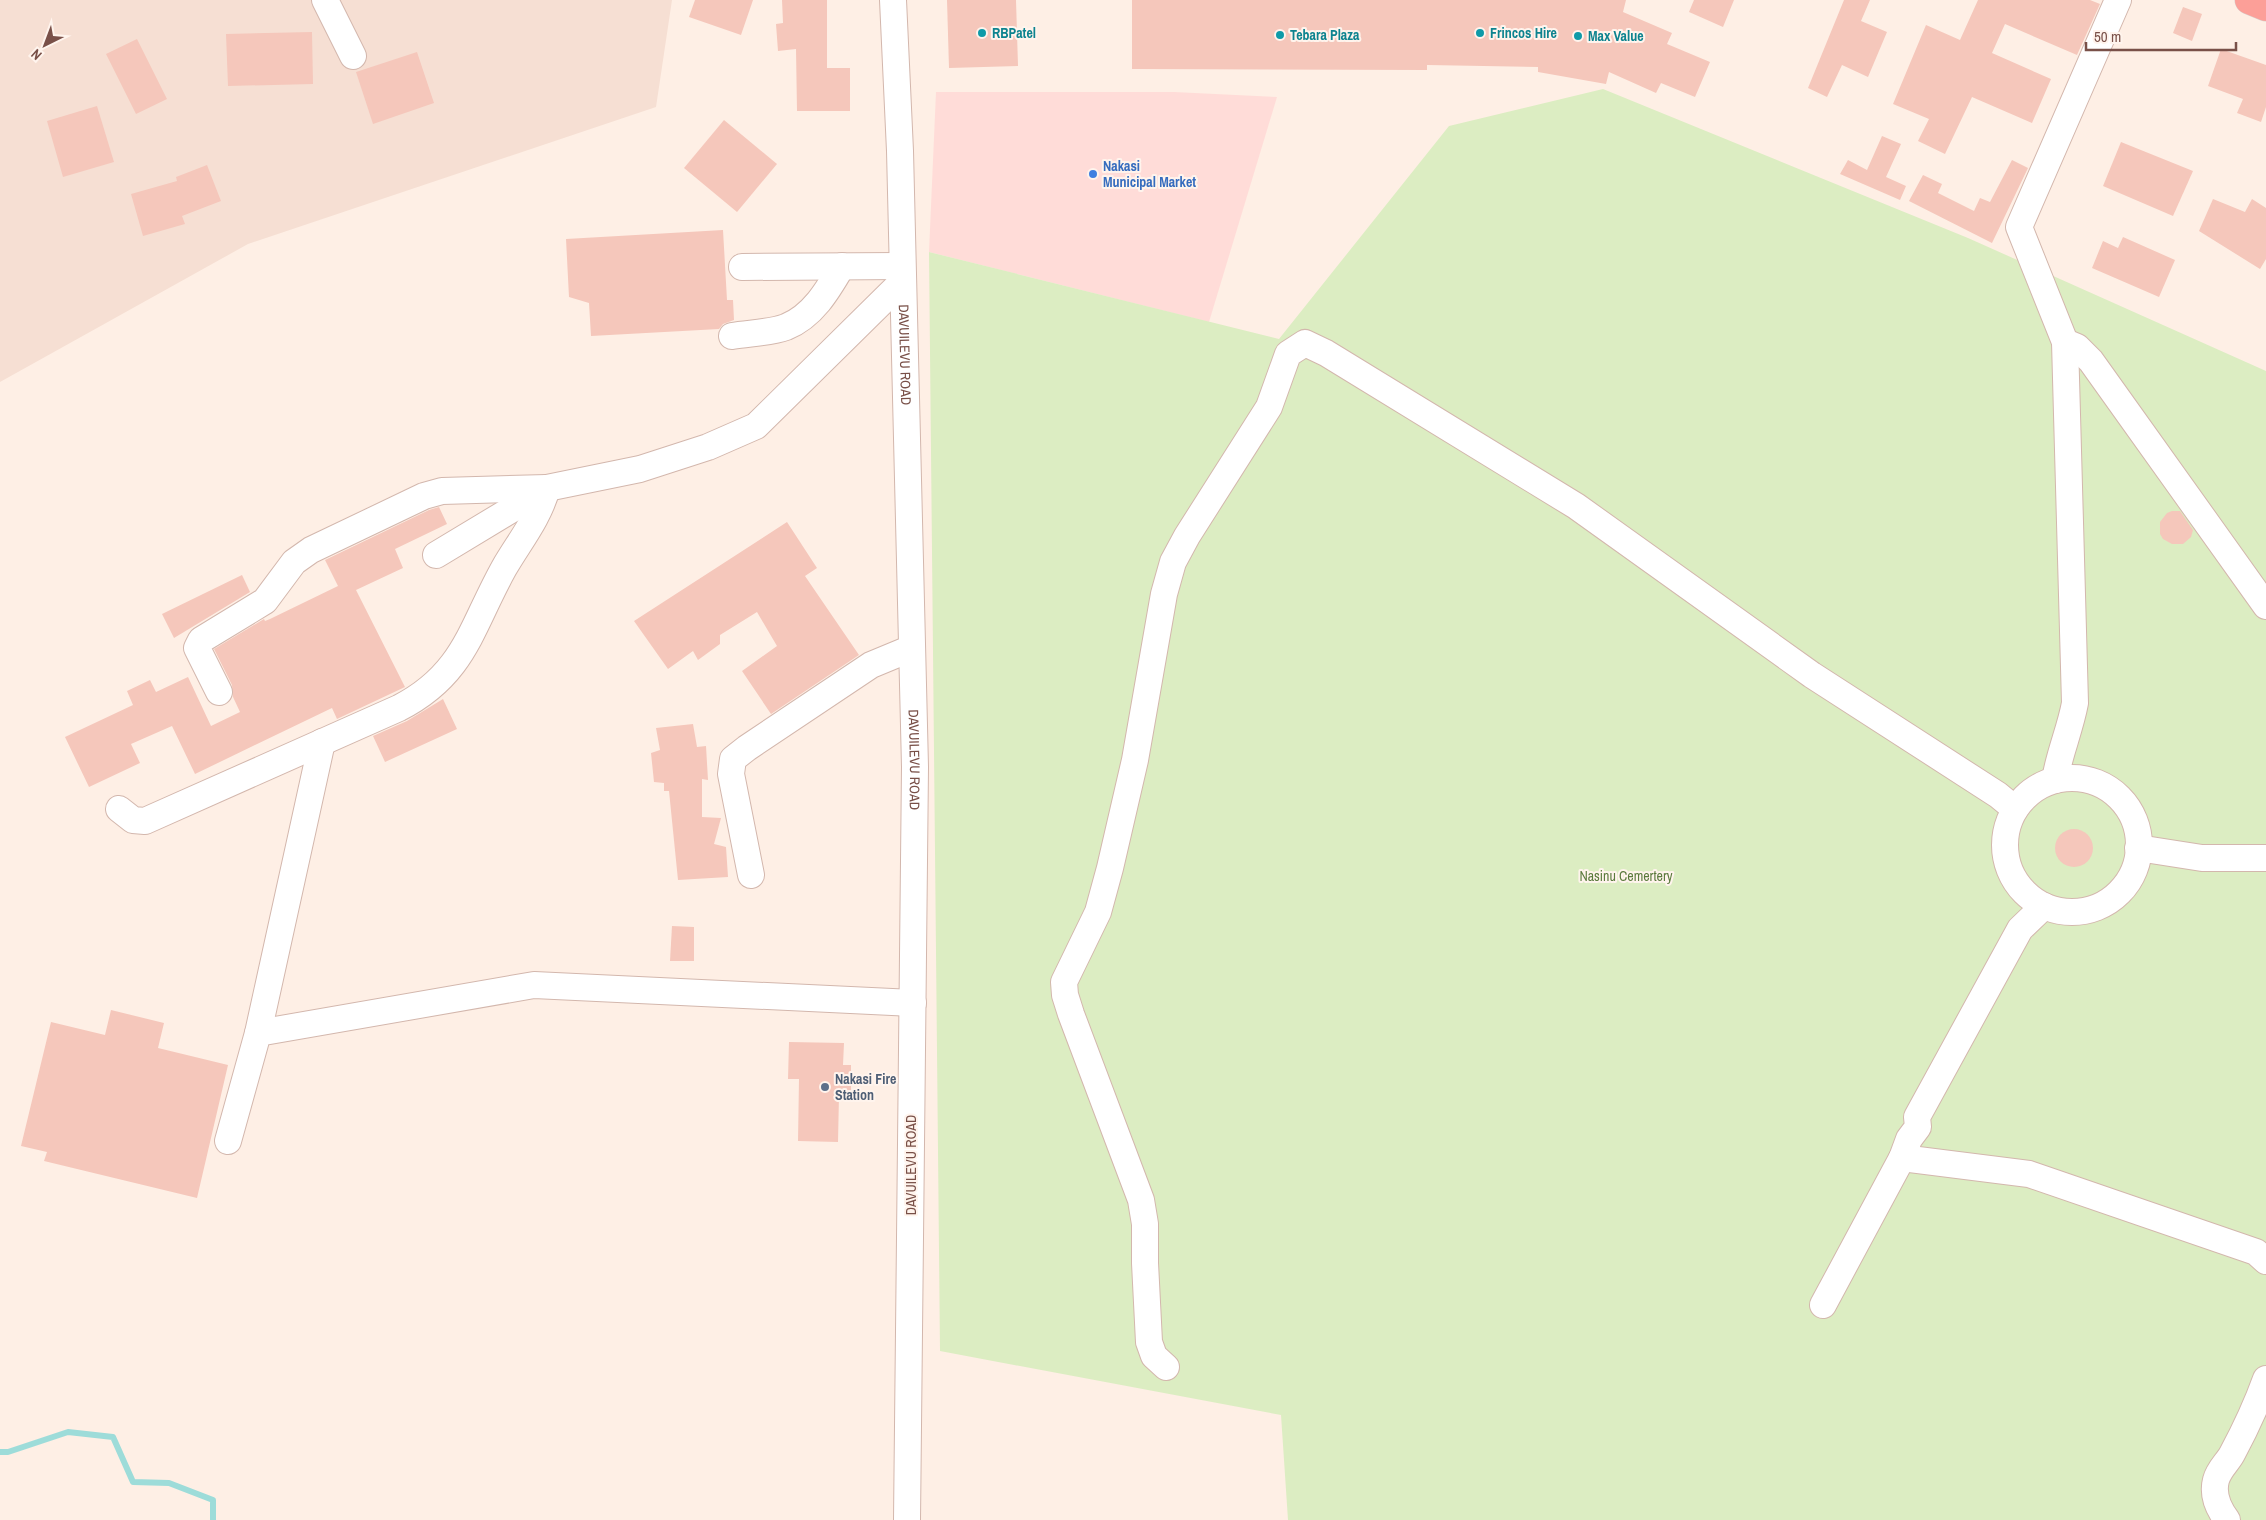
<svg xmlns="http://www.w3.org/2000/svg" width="2266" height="1520" viewBox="0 0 2266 1520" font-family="'Archivo Narrow',sans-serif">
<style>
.residential{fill:#f6dfd3}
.commercial{fill:#ffdcd8}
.green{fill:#dcedc2}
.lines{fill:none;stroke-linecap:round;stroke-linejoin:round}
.stream{stroke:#9ddcd9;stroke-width:6}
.building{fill:#f5c7bb}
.minor-casing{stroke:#d3b7ad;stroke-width:28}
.highway-casing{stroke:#d9cecc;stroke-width:29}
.minor{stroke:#fff;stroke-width:26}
.highway{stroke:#fc9f98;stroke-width:28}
.culture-dot{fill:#0f9aa8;stroke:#fff4ed;stroke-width:2}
.shop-dot{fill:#3f7fe0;stroke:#fff4ed;stroke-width:2}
.service-dot{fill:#5c6f8a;stroke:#fff4ed;stroke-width:2}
.labels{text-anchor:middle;stroke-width:4;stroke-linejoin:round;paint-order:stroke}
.culture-label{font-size:14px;font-weight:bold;fill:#0d838f;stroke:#fff4ed;text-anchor:start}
.shop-label{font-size:14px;font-weight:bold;fill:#366cbe;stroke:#fff4ed;text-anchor:start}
.street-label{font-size:14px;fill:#795048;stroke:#fff4ed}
.park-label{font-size:14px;fill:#5a7a3c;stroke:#fff4ed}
.service-label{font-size:14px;font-weight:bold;fill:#4e5e75;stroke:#fff4ed;text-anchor:start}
</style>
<rect width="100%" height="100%" fill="#feefe5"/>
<polygon class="residential" points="0,0 672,0 656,107 248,244 0,382"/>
<polygon class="commercial" points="936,92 1174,92 1277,97 1209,322 929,252"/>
<polygon class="green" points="1603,89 1968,238 2266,371 2266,1520 1288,1520 1281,1415 940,1351 929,252 1279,339 1449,126"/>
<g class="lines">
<polyline class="stream" points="0,1452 8,1452 68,1432 113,1437 133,1482 169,1483 213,1500 213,1520"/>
</g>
<g class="building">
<polygon points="695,0 753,0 741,35 689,17"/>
<polygon points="782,0 827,0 827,68 850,68 850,111 797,111 796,49 778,51 776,24 783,23"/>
<polygon points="947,0 1016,0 1018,66 949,68"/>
<polygon points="1132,0 1626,0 1623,12 1672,33 1667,44 1710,62 1695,97 1661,83 1656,93 1609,72 1606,84 1538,72 1538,67 1427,65 1427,70 1132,69"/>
<polygon points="1694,0 1734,0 1723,27 1689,12"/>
<polygon points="1844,0 1870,0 1861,21 1887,32 1868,77 1842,65 1827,97 1808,88"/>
<polygon points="1978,0 2090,0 2100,4 2077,55 2005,24 1992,53 2051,79 2032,123 1972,97 1945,154 1918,141 1929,119 1893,104 1926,25 1960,40"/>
<polygon points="2183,7 2202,14 2192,41 2173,33"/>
<polygon points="312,32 313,84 228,86 226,34"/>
<polygon points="137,39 167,99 136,114 106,54"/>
<polygon points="2221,49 2266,65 2266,107 2261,122 2237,113 2243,99 2208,86"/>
<polygon points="417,52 434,103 373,124 356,72"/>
<polygon points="97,106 114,162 63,177 47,121"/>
<polygon points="724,120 777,164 737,212 684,168"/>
<polygon points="1882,136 1901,144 1886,177 1906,186 1900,200 1840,174 1848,160 1867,170"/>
<polygon points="2121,142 2193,171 2173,216 2103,186"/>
<polygon points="2012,160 2028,168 1992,243 1909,201 1923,175 1942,184 1938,193 1974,211 1980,198 1990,202"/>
<polygon points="207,165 221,201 182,216 185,224 143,236 131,194 177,181 176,177"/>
<polygon points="2213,199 2245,212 2252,199 2266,208 2266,259 2260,269 2199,231"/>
<polygon points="723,230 727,300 733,300 734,320 723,324 719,329 591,336 589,303 569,297 566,239"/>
<polygon points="2123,237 2175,260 2159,297 2092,268 2103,241 2118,248"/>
<polygon points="439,507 447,524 395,549 403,568 356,590 405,687 337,719 332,708 195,774 172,726 131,744 140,763 89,787 65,737 133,705 127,691 150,680 156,692 188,677 211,726 240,712 233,697 232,685 214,649 264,619 265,621 270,619 338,586 325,560 429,510"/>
<polygon points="2172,511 2180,511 2193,530 2191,537 2183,544 2172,544 2163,539 2160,534 2160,522 2167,513"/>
<polygon points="787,522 817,568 805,576 859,655 771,714 742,671 777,646 757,612 720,635 720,644 698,660 693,651 668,669 634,621"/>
<polygon points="242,575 250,592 174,638 162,614"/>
<polygon points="443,699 457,729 385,762 373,736 407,721"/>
<polygon points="693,724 697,747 706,746 708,780 702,779 702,817 721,818 714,844 726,847 728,877 678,880 669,791 664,791 664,783 654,782 651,753 660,750 656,728"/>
<circle cx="2074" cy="848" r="19"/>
<polygon points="672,926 694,927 694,961 670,961"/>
<polygon points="111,1010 164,1023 158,1048 228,1065 197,1198 44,1161 47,1152 21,1146 51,1022 105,1035"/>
<polygon points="789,1042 844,1043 843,1065 851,1065 851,1095 839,1095 838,1142 798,1141 799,1079 788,1079"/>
</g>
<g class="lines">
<defs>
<g id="minor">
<polyline points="325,0 353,56"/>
<path id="s1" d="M 893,0 L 900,151 L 915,767 L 907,1520"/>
<polyline points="742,267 902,266"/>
<path d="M 732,336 C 749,333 770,333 786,327 C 813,316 828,290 842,266"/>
<polyline points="2065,342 2077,347 2091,361 2266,606"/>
<polyline points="436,555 547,488 640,469 708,447 756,426 902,282"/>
<circle cx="2072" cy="845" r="67"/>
<path d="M 2055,780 C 2059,754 2070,730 2075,703 L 2065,342 L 2019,227 L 2118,0"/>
<path d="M 119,809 L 133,820 L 145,821 L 399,708 C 465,674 471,627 504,568 C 519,542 539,518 547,488 L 442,491 L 424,496 L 311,550 L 294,562 L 265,601 L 201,640 L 197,648 L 219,692"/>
<polyline points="2138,848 2202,858 2266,858"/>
<polyline points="751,875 731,774 733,759 747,748 871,665 912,648"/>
<polyline points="258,1033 322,742"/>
<polyline points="228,1141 258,1033 534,985 913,1003"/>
<polyline points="1902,1158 2029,1174 2256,1252 2266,1261"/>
<polyline points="1823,1305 1902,1158 1909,1139 1918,1127 1917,1117 2020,929 2044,906"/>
<polyline points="1166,1367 1154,1356 1149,1342 1145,1263 1145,1224 1141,1200 1071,1014 1065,995 1064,982 1098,912 1110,868 1135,760 1164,594 1173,562 1187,536 1269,407 1288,354 1305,343 1326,353 1576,506 1812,675 1998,795 2015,809"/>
<path d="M 2227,1520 C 2218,1508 2212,1495 2216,1480 C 2219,1469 2227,1463 2232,1454 C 2245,1430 2257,1404 2266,1379"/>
</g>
<polyline id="highway" points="2249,0 2266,7"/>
</defs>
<use href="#minor" class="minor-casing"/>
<use href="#highway" class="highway-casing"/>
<use href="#minor" class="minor"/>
<use href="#highway" class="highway"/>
</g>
<g class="culture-dot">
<circle cx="982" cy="33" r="5"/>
<circle cx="1480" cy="33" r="5"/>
<circle cx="1280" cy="35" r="5"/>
<circle cx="1578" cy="36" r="5"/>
</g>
<circle class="shop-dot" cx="1093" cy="174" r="5"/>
<circle class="service-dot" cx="825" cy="1087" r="5"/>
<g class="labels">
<g class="culture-label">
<text x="992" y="38">RBPatel</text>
<text x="1490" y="38">Frincos Hire</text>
<text x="1290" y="40">Tebara Plaza</text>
<text x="1588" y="41">Max Value</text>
</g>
<g class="shop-label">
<text x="1103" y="171">Nakasi<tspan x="1103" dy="16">Municipal Market</tspan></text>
</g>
<g class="street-label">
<text dy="5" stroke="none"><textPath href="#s1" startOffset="355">DAVUILEVU ROAD</textPath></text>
<text dy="5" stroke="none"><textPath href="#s1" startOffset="760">DAVUILEVU ROAD</textPath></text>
<text transform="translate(911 1165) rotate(-90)" y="5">DAVUILEVU ROAD</text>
</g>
<g class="park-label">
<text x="1626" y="881">Nasinu Cemertery</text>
</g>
<g class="service-label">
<text x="835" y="1084">Nakasi Fire<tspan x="835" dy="16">Station</tspan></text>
</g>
</g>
<g transform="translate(45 45) rotate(222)" stroke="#fff4ed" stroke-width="4" paint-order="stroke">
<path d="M0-4L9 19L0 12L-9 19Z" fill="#795048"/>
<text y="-8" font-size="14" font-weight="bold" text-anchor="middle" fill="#795048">N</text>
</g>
<path d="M2086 42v8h150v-8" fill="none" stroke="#795048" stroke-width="2.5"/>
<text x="2094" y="42" font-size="15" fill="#795048" stroke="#fff4ed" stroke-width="4" paint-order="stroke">50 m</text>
</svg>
